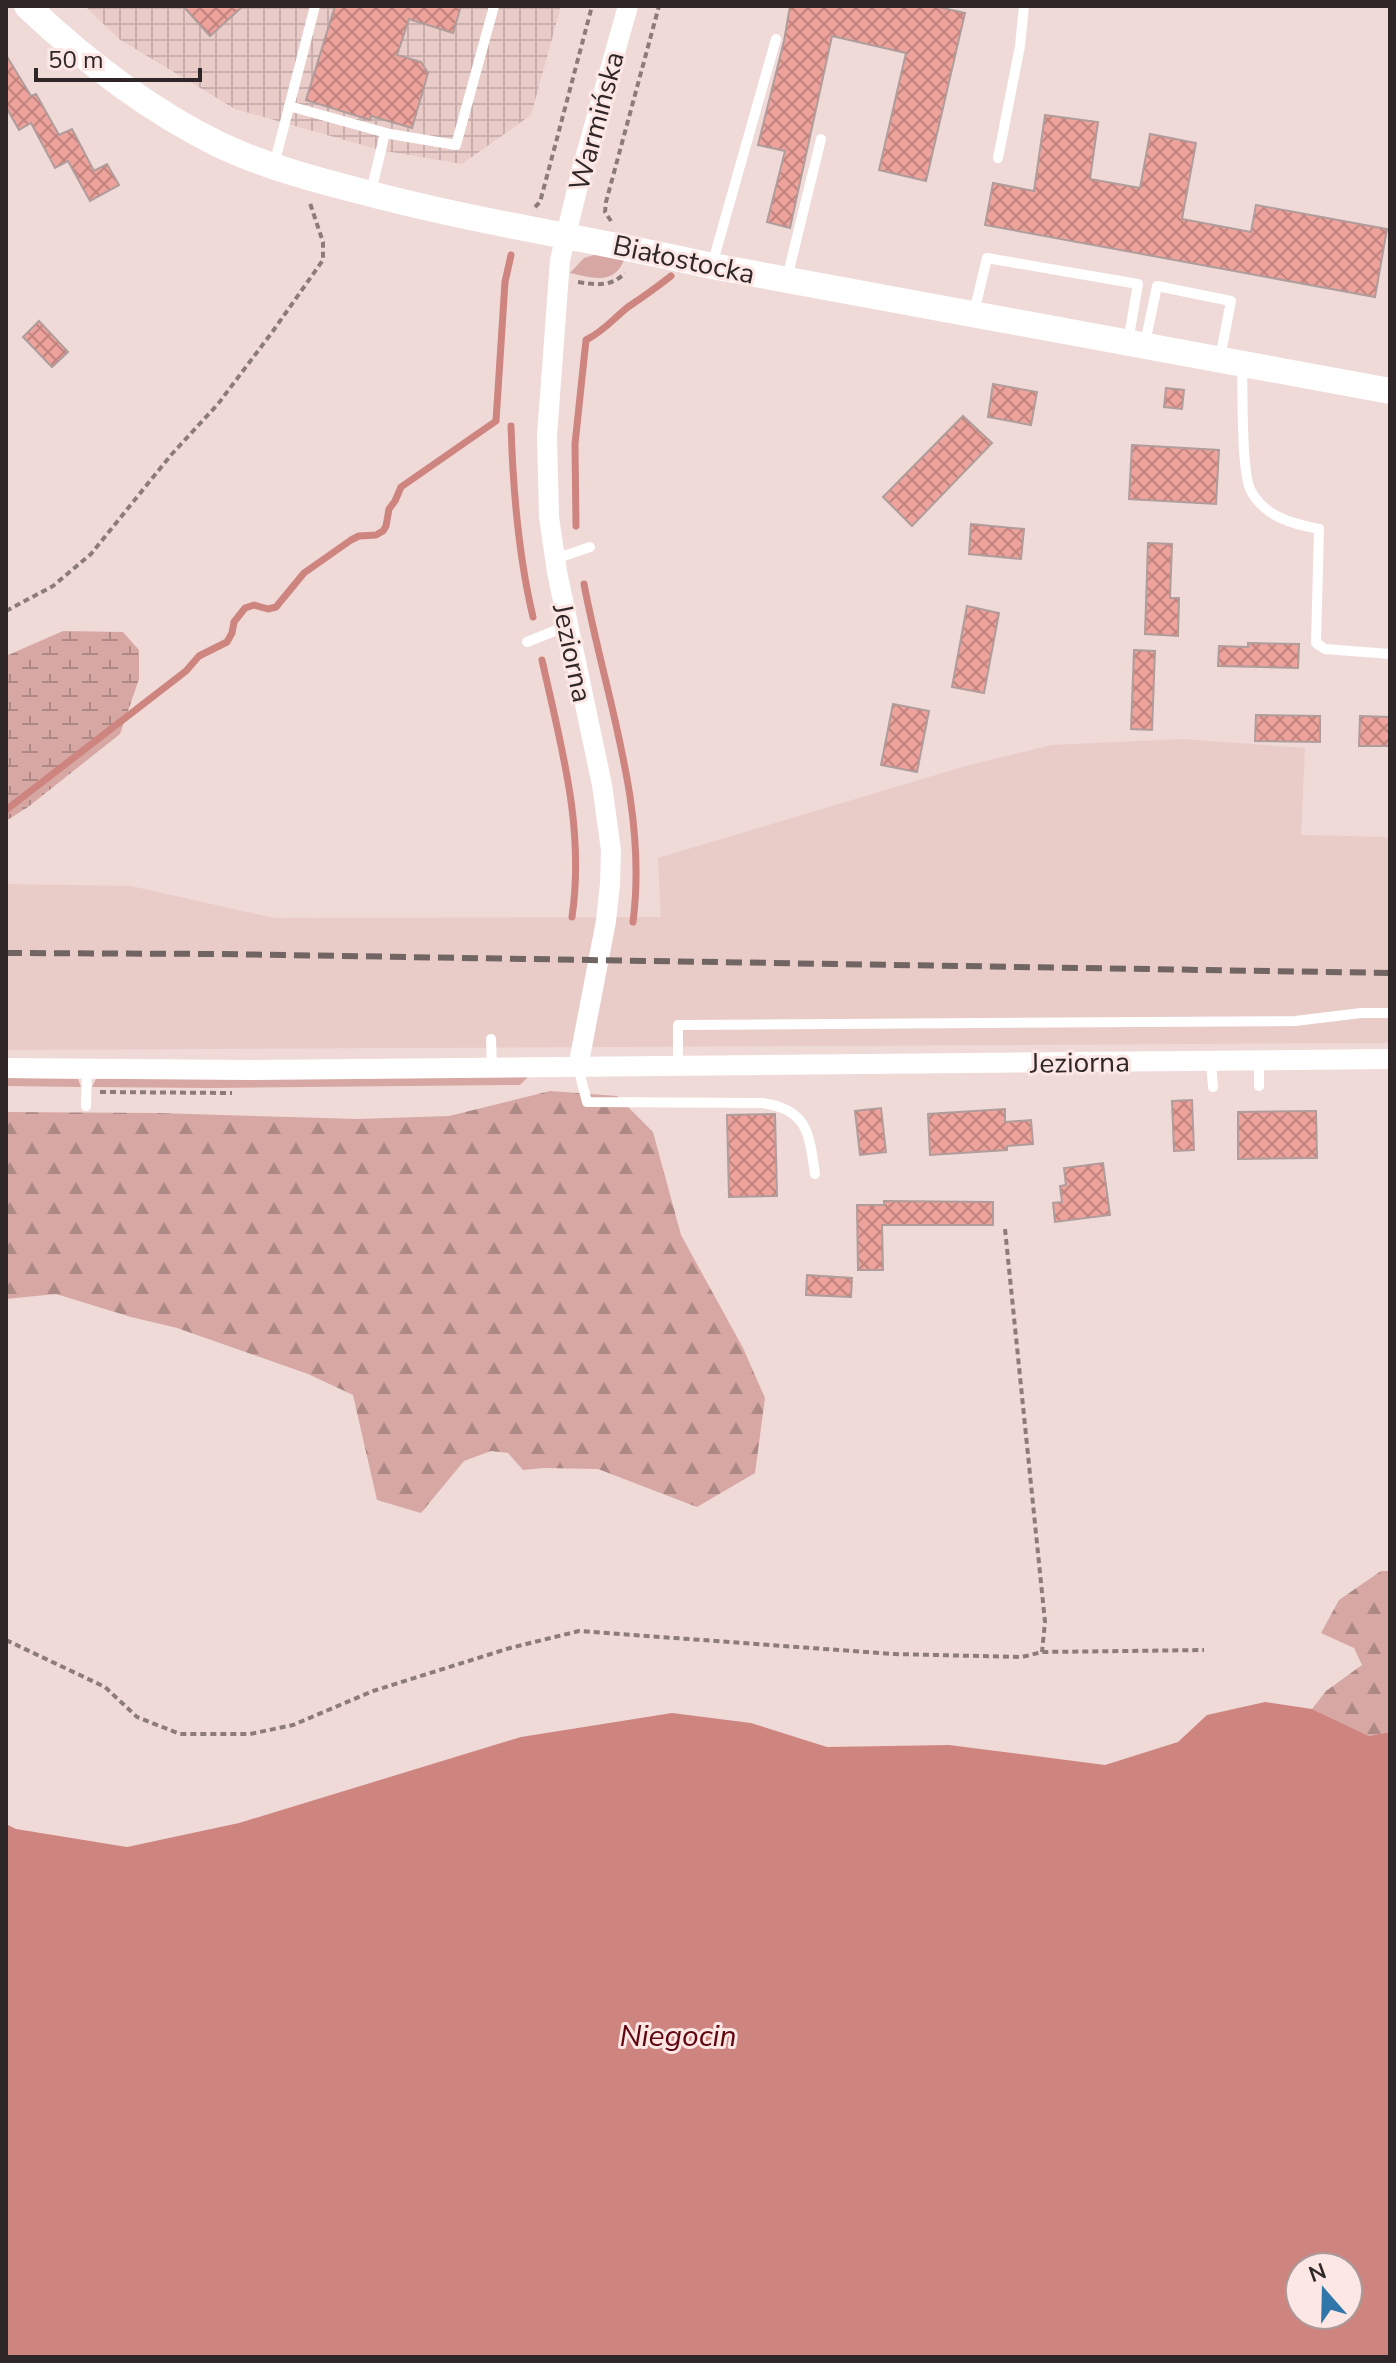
<svg xmlns="http://www.w3.org/2000/svg" width="1396" height="2363" viewBox="0 0 1396 2363" font-family="'Nunito Sans',sans-serif">
<style>
.built{fill:#e9cbc8}
.industrial{fill:url(#industrial-grid)}
.green{fill:#d6a7a3}
.forest{fill:url(#forest-firs)}
.wetland{fill:url(#wetland-marsh)}
.water{fill:#ce8580;fill-rule:evenodd}
.lines{fill:none;stroke-linecap:round;stroke-linejoin:round}
.stream{stroke:#ce8580;stroke-width:7}
.building{fill:url(#building-cross-hatch);stroke:#b09c9a;stroke-width:2}
.path{stroke:#8b7c7b;stroke-width:4;stroke-dasharray:6 4;stroke-linecap:butt}
.service{stroke:#fff;stroke-width:10}
.minor{stroke:#fff;stroke-width:20}
.tertiary{stroke:#fff;stroke-width:26}
.rail{stroke:#716564;stroke-width:6;stroke-dasharray:16 8;stroke-linecap:butt}
.labels{text-anchor:middle;stroke-width:6;stroke-linejoin:round;paint-order:stroke}
.street-label{font-size:28px;fill:#2f2727;stroke:#fde7e5}
.water-label{font-size:30px;font-style:italic;fill:#60050e;stroke:#fde7e5}
</style>
<defs>
<pattern id="industrial-grid" width="8" height="8" patternUnits="userSpaceOnUse" patternTransform="scale(2)"><rect width="8" height="8" fill="#e9cbc8"/><path d="M0 4h8M4 0v8" fill="none" stroke="#c8aeac"/></pattern>
<pattern id="forest-firs" width="22" height="20" patternUnits="userSpaceOnUse" patternTransform="scale(2)"><rect width="22" height="20" fill="#d6a7a3"/><path d="M5 1l3.5 6h-7zM16 11l3.5 6h-7z" fill="#ae8885"/></pattern>
<pattern id="wetland-marsh" width="20" height="14" patternUnits="userSpaceOnUse" patternTransform="scale(2)"><rect width="20" height="14" fill="#d6a7a3"/><path d="M1 5h8M5 5V1M11 12h8M15 12V8" fill="none" stroke="#ae8885"/></pattern>
<pattern id="building-cross-hatch" width="8" height="8" patternUnits="userSpaceOnUse" patternTransform="scale(2)"><rect width="8" height="8" fill="#eea29c"/><path d="M0 0l8 8M0 8l8-8" fill="none" stroke="#c1847f"/></pattern>
</defs>
<rect width="100%" height="100%" fill="#efdad8"/>
<polygon class="built" points="1183,739 1305,748 1301,835 1390,837 1390,1043 6,1050 6,884 131,886 274,918 661,917 658,858 966,766 1052,745"/>
<polygon class="industrial" points="85,6 561,6 531,115 462,164 380,150 235,109 119,39"/>
<g class="green">
<path d="M 597,254 L 625,257 C 616,286 593,278 570,273 L 584,258 Z"/>
<polygon points="528,1077 520,1085 213,1088 92,1087 96,1079"/>
<polygon points="6,1078 78,1079 81,1087 6,1086"/>
</g>
<g class="forest">
<polygon points="550,1091 617,1096 653,1132 681,1235 743,1348 765,1398 755,1473 697,1507 598,1469 543,1468 523,1470 508,1453 491,1451 464,1461 421,1513 377,1500 353,1395 308,1374 177,1328 131,1317 56,1294 6,1299 6,1112 157,1113 358,1119 449,1116"/>
<polygon points="1381,1571 1390,1571 1390,1732 1369,1736 1312,1709 1326,1691 1362,1665 1354,1648 1321,1633 1339,1600"/>
</g>
<polygon class="wetland" points="63,631 123,632 139,650 139,679 120,734 28,807 6,821 6,656"/>
<path class="water" d="M 1265,1702 L 1312,1709 L 1369,1736 L 1390,1732 L 1390,2357 L 6,2357 L 6,1824 L 16,1829 L 127,1847 L 239,1823 L 521,1737 L 672,1713 L 751,1723 L 827,1747 L 949,1745 L 1105,1765 L 1178,1742 L 1207,1715 ZM 1300,2267 L 1348,2267 L 1348,2315 L 1300,2315 Z"/>
<g class="lines">
<g class="stream">
<path d="M 511,426 C 513,491 518,554 533,617"/>
<path d="M 576,526 L 575,444 L 586,340 C 604,331 613,319 628,307 C 643,297 657,287 671,276"/>
<path d="M 584,584 C 605,696 648,807 633,922"/>
<path d="M 542,660 C 561,746 585,828 572,917"/>
<polyline points="6,810 186,671 199,656 227,642 232,633 234,622 245,608 254,605 268,609 276,607 304,573 351,540 359,536 376,535 383,531 386,526 389,509 395,501 401,487 496,421 505,282 511,255"/>
</g>
</g>
<g class="building">
<polygon points="183,6 243,6 210,36"/>
<polygon points="335,6 461,6 453,33 409,19 397,55 421,62 428,73 412,128 371,116 370,120 306,100"/>
<polygon points="790,6 934,6 965,13 926,181 879,170 906,53 832,36 790,228 767,222 785,151 758,145 784,41"/>
<polygon points="6,55 31,96 36,94 59,135 72,129 94,171 107,164 119,185 90,201 68,161 55,168 31,123 19,130 6,107"/>
<polygon points="1045,115 1098,122 1090,179 1140,188 1150,134 1196,143 1182,219 1251,232 1256,205 1387,229 1375,297 985,225 993,183 1034,191"/>
<polygon points="39,321 68,352 52,367 23,337"/>
<polygon points="993,384 1037,392 1031,425 988,417"/>
<polygon points="1166,388 1184,390 1182,409 1164,407"/>
<polygon points="963,416 992,443 912,526 883,497"/>
<polygon points="1132,445 1219,450 1216,504 1129,499"/>
<polygon points="971,524 1024,529 1021,559 969,554"/>
<polygon points="1148,543 1172,544 1170,598 1179,598 1178,636 1145,634"/>
<polygon points="967,606 999,613 984,693 952,687"/>
<polygon points="1248,643 1299,644 1298,668 1218,666 1219,646 1248,647"/>
<polygon points="1134,650 1155,651 1152,730 1131,729"/>
<polygon points="893,704 929,711 917,772 881,765"/>
<polygon points="1256,715 1320,716 1320,742 1255,741"/>
<polygon points="1360,716 1390,717 1390,746 1359,746"/>
<polygon points="1192,1100 1194,1150 1174,1151 1172,1101"/>
<polygon points="881,1108 886,1152 860,1155 855,1111"/>
<polygon points="1005,1109 1005,1122 1031,1120 1033,1144 1007,1146 1007,1150 930,1155 928,1114"/>
<polygon points="1316,1111 1317,1158 1238,1159 1238,1112"/>
<polygon points="775,1114 777,1196 729,1197 727,1115"/>
<polygon points="1103,1163 1110,1215 1055,1222 1053,1203 1062,1202 1060,1186 1066,1185 1064,1168"/>
<polygon points="884,1201 993,1202 993,1225 882,1225 883,1270 858,1270 857,1205 884,1205"/>
<polygon points="807,1275 852,1278 851,1297 806,1295"/>
</g>
<g class="lines">
<g class="path">
<polyline points="535,207 540,202 551,161 592,6"/>
<polyline points="611,221 605,212 606,202 659,6"/>
<path d="M 578,282 C 597,285 611,287 625,273"/>
<polyline points="6,611 53,586 91,554 171,455 218,404 273,331 323,260 323,242 310,203"/>
<polyline points="100,1092 232,1093"/>
<polyline points="1005,1229 1045,1622 1042,1652"/>
<polyline points="6,1640 105,1687 137,1717 180,1734 250,1734 293,1725 373,1691 510,1648 579,1631 893,1654 1022,1657 1042,1652 1204,1650"/>
</g>
<g class="service">
<polyline points="289,106 390,134 456,145 494,6"/>
<polyline points="998,158 1020,46 1024,6"/>
<polyline points="274,165 315,6"/>
<polyline points="371,192 385,133"/>
<polyline points="712,265 776,39"/>
<polyline points="787,278 821,139"/>
<polyline points="974,312 987,258 1138,284 1128,342"/>
<polyline points="1145,343 1157,286 1231,301 1220,358"/>
<path d="M 1242,366 C 1243,390 1241,474 1251,491 C 1265,517 1293,524 1319,529 L 1316,643 L 1325,649 L 1390,654"/>
<polyline points="555,559 590,547"/>
<polyline points="527,642 567,626"/>
<polyline points="491,1039 492,1068"/>
<polyline points="1259,1060 1259,1086"/>
<polyline points="1211,1061 1213,1087"/>
<polyline points="678,1066 678,1025 1295,1021 1361,1013 1390,1013"/>
<path d="M 578,1067 L 587,1102 L 763,1103 C 809,1110 809,1135 815,1174"/>
<polyline points="86,1106 87,1069"/>
</g>
<g class="minor">
<polyline points="578,1067 606,921 610,884 611,850 602,785 557,572 549,517 547,436 560,260 582,169 628,6"/>
<polyline points="6,1068 249,1070 1390,1059"/>
</g>
<path class="tertiary" d="M 27,6 C 84,60 147,109 218,144 C 262,165 309,178 356,190 C 473,222 594,239 712,266 L 1390,391"/>
<polyline class="rail" points="6,953 221,954 1390,973"/>
</g>
<g class="labels">
<g class="street-label">
<text transform="translate(596 121) rotate(-75)" y="10">Warmińska</text>
<text transform="translate(684 259) rotate(12)" y="10">Białostocka</text>
<text transform="translate(573 653) rotate(78)" y="10">Jeziorna</text>
<text transform="translate(1080 1062) rotate(-1)" y="10">Jeziorna</text>
</g>
<g class="water-label">
<text x="678" y="2046">Niegocin</text>
</g>
</g>
<rect width="1396" height="2363" fill="none" stroke="#2f2727" stroke-width="16"/>
<g transform="translate(1324 2291) rotate(340)"><circle r="38" fill="#fde7e5" stroke="#ab9a99" stroke-width="2"/>
<path d="M0-6L14 30L0 20L-14 30Z" fill="#3076ab"/>
<text y="-12" font-size="22" font-weight="bold" text-anchor="middle" fill="#2f2727">N</text>
</g>
<path d="M36 68v12h164v-12" fill="none" stroke="#2f2727" stroke-width="4"/>
<text x="48" y="68" font-size="24" fill="#2f2727" stroke="#fde7e5" stroke-width="6" paint-order="stroke">50 m</text>
</svg>
